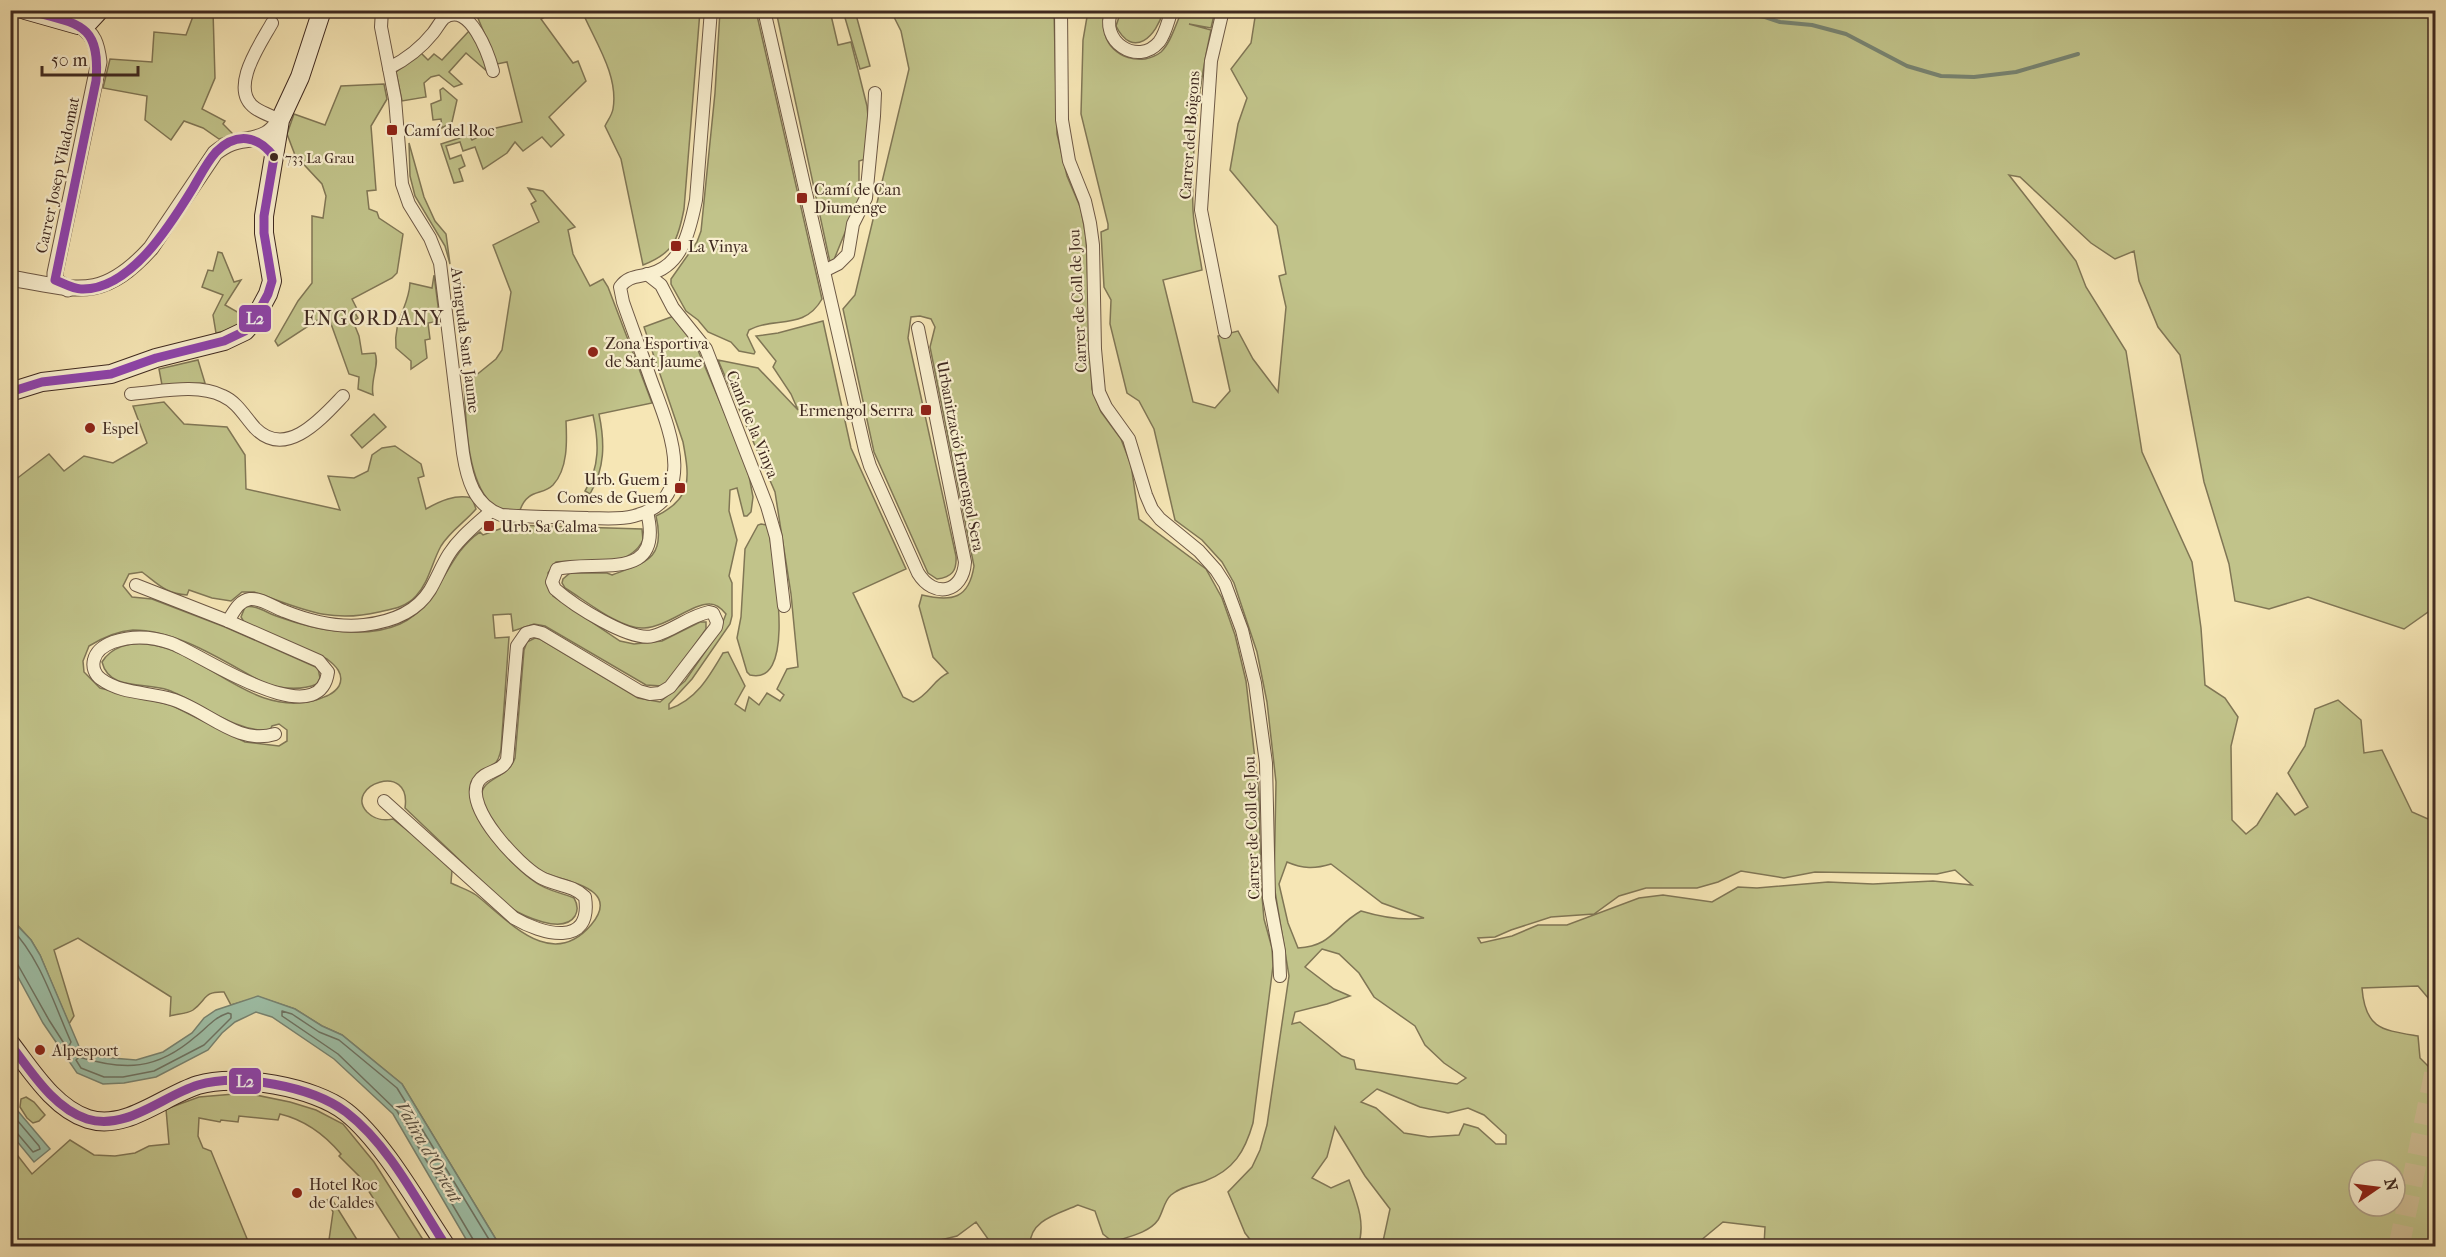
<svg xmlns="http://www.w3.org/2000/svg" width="2446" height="1257" viewBox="0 0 2446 1257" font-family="'IM FELL French Canon',serif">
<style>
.green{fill:#c1c38a;stroke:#807655;stroke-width:1.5;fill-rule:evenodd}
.water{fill:#9ec0a8;stroke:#788472;stroke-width:1.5}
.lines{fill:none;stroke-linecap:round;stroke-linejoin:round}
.shore{stroke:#6e7464;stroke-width:1.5}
.stream{stroke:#788472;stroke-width:4}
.trunk-tunnel{stroke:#d1c097;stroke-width:21;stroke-dasharray:21 10;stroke-linecap:butt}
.minor-casing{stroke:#6d5845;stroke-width:14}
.tertiary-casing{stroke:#6d5845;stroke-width:17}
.secondary-casing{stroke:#3f2920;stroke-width:20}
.minor{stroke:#f9efcf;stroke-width:12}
.tertiary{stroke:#f9efcf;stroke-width:15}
.secondary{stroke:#f9efcf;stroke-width:18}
.bus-1-casing{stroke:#f9efcf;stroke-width:14}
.bus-1{stroke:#8e44ad;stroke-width:9}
.poi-dot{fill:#8f2418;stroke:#f9efcf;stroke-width:2}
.bus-dot{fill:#3f2920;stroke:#f9efcf;stroke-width:2}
.labels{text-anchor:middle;stroke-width:4.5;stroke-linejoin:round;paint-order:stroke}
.bus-label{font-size:14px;fill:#3f2920;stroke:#f9efcf;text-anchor:start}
.poi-label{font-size:16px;fill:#3f2920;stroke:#f9efcf;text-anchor:start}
.street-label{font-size:16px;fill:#3f2920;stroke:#f9efcf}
.water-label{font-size:18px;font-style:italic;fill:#574f42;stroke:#f9efcf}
.quarter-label{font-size:20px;letter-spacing:1.5px;fill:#3f2920;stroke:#f9efcf}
.line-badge{stroke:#f9efcf;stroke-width:2}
.badge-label{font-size:16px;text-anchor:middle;font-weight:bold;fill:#fff}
</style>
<rect width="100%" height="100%" fill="#f6e6b5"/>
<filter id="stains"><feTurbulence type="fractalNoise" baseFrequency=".00333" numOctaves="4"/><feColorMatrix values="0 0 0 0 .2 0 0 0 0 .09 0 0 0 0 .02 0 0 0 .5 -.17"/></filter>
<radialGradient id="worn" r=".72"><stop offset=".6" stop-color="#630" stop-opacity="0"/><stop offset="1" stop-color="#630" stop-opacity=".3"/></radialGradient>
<g class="green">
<polygon points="195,11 213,11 215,78 202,109 225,121 223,124 234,135 219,139 203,128 184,121 171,140 145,120 147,96 103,88 110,59 152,62 154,32 186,35"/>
<polygon points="475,11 556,11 541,19 573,63 578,61 586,81 549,117 564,135 551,147 542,137 523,151 515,142 507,153 483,169 475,147 463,151 460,142 446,146 450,159 461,155 465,166 459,169 463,181 454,183 441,144 469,135 472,140 496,128 522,122 507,62 497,64"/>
<path d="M 582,11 L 700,11 L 684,209 C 678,240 674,253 643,265 L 621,159 L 605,126 C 608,120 612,115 613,109 C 619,75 594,40 582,11 Z"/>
<path d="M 720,11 L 756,11 L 822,299 C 804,331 774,316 749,330 L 747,335 L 755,352 L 754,354 L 739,351 L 731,342 L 708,332 L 698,320 L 686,311 L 671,284 L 671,279 L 697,242 L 701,231 L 715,93 Z"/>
<polygon points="776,11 822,11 815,14 830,11 838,45 851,42 867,106 872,157 859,161 859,198 831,267"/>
<polygon points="843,11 855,11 870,66 860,69"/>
<path d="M 891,11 L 1054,11 L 1057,134 L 1067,176 L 1081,209 L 1086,237 L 1092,389 L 1101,412 L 1121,439 L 1131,465 L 1139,519 L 1206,569 L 1222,598 L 1235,635 L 1246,681 L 1259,794 L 1261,885 L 1264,919 L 1272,948 L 1273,966 L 1253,1123 C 1245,1151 1234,1170 1205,1181 C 1193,1185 1180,1187 1171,1195 C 1164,1201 1163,1212 1158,1220 C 1149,1233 1127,1237 1113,1242 L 1103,1234 L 1095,1211 L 1078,1205 C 1058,1214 1029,1220 1030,1246 L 993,1246 L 976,1222 L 957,1236 L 924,1244 L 919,1243 L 920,1246 L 500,1246 L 402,1084 L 342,1035 L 322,1026 L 295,1009 L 259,997 L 231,1005 L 224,992 C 203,991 207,1000 193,1010 C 187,1014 176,1014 170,1016 L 171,997 L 78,938 L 54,950 L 74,1016 L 69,1024 L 40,955 L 31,940 L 11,918 L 11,483 L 49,454 L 64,471 L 84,456 L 113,463 L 144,445 L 147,443 L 133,406 L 164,402 L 184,424 L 227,427 L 245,455 L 246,489 L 340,510 L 328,476 L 354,478 L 368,471 L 372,455 L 382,448 L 395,446 L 421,464 L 424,476 L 418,478 L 426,509 C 440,501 455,494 472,498 L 476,509 C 465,522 450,531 441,546 C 432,562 429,582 416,596 C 406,607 393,609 379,612 C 328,624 300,608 254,592 L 242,592 L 231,601 L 212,598 L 189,590 L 187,595 C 166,594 158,584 142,572 L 129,574 L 123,586 L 132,597 L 152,599 L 225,627 L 318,668 L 320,678 L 317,684 C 300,691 283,689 266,684 C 226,663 179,630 133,630 C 118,631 102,638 89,646 L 83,661 L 84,672 L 100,688 L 171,705 L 245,742 L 279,746 L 287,741 L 287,730 L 279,724 L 272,726 L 270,730 C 238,734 198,701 168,690 C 145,682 109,691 102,662 C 111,647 130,642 146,644 C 204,649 252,719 316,700 C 325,697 334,694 339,686 C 345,674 335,665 327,659 L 244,622 L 241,617 L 245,607 C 256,604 268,614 279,617 C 315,630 364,640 400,624 C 441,605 445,555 480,532 L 483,535 L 511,525 L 642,529 L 643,540 C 627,572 585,558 556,562 L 548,573 L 553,596 L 620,641 L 634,644 L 662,641 L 700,622 L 706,622 L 706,629 L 670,680 L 662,686 L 646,685 L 545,626 L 534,624 L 513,631 L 511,614 L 493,615 L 495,638 L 509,637 L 501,749 C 497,775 476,769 471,786 C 463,815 513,867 535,882 C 547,891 560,892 574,898 C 577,903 579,909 575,916 C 563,935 523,916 509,907 L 405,808 C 412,760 343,786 367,812 C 375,820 383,821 393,819 L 428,847 L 452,870 L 451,883 C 459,887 469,890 476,895 C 508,920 551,972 591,925 C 623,887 564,882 543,872 C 524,863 486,822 482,801 C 477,777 507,781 515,758 L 524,650 L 527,642 L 535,638 L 540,639 L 638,698 L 660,702 L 685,681 L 719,632 L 726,614 C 722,609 717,604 710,604 C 693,603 667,627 644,628 C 621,630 585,600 565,588 L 562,583 L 563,579 L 570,573 L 607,573 L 612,575 C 646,562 666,559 656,516 C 692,499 690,479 683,442 L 644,327 L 674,316 L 697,348 L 739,447 L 749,476 L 753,497 L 751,512 L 747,516 L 744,516 L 737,488 L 730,490 L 729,511 L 737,540 L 729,576 L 732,583 L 732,616 L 730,624 L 692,679 L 669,704 L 669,709 C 696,700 709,677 723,653 L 728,652 L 745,686 L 735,704 L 745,711 L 749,697 L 759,705 L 767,693 L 780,701 L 784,695 L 777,689 L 787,669 L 798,667 L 791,594 L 775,492 L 718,360 L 758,368 L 798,410 L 791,394 L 773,367 L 776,361 L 756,336 L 778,333 L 823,321 L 851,448 L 906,569 L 853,593 L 903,697 L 913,702 C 930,694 933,680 948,673 L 933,657 L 919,606 L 922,595 C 952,602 969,599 974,566 L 930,347 L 935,327 L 931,319 L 920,316 L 911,317 L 908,338 L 956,556 C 957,571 952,577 937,579 L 928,573 L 874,452 L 843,309 L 855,295 L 909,69 L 901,31 Z"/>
<path d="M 1088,11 L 1105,11 C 1104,18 1103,26 1105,34 C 1111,58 1142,67 1161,52 C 1171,43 1176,23 1182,11 L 1215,11 L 1211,28 L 1189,24 L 1211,30 C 1198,90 1191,150 1193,210 C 1194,230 1199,250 1202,270 L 1163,280 L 1193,402 L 1215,408 L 1230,391 L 1218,336 L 1238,331 L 1253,359 L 1278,392 L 1286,307 L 1279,276 L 1286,274 L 1277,226 L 1230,170 L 1238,124 L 1247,98 L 1231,69 L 1251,43 L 1256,11 L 2435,11 L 2435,607 L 2404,629 L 2308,597 L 2269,609 L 2235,601 L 2229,564 L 2204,482 L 2180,355 L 2158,327 L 2139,281 L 2134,251 L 2115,259 L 2091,243 L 2020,177 L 2009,175 L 2076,261 L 2086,287 L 2126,351 L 2142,452 L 2192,562 L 2201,628 L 2205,685 L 2225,698 L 2238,717 L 2231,746 L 2232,820 L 2246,834 L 2257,825 L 2277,793 L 2295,815 L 2308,807 L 2288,773 L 2305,746 L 2315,709 L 2338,700 L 2361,720 L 2364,753 L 2382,750 L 2412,812 L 2435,822 L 2435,1006 L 2418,986 L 2362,988 C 2365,1029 2382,1030 2418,1036 L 2420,1058 L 2435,1073 L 2435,1246 L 1764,1246 L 1765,1227 L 1723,1222 L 1694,1246 L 1382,1246 L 1390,1209 L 1365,1176 L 1335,1127 L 1327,1157 L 1312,1178 L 1331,1188 L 1349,1180 C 1357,1202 1366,1224 1358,1246 L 1255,1246 L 1245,1233 L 1228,1192 L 1252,1167 L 1260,1150 L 1267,1125 L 1289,976 L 1274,885 L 1276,782 L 1267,702 L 1257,652 L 1234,583 L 1222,562 L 1202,540 L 1175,520 L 1154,429 L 1139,401 L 1127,393 L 1110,324 L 1111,300 L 1104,287 L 1101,232 L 1108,229 L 1108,224 L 1081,114 L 1083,40 ZM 1287,862 C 1303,869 1315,869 1331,864 L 1382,903 L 1424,918 C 1403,921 1381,917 1361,911 C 1334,926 1333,946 1298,948 L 1288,923 L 1279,884 ZM 1955,870 L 1972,885 L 1933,881 L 1873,884 L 1828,882 L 1757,888 L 1738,887 L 1712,902 L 1663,895 L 1639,898 L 1567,925 L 1538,925 L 1512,936 L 1481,943 L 1478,938 L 1495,937 L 1511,930 L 1551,917 L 1594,914 L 1619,896 L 1646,888 L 1697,888 L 1718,882 L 1741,871 L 1784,878 L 1815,872 L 1937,874 ZM 1322,949 L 1339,954 L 1359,973 L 1374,997 L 1415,1026 L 1425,1045 L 1444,1063 L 1466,1078 L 1457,1084 L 1356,1069 L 1354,1060 L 1342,1056 L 1300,1022 L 1292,1024 L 1295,1012 L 1327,1004 L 1350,996 L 1334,989 L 1305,967 ZM 1377,1089 L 1420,1107 L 1448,1113 L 1468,1108 L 1484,1115 L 1506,1135 L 1506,1144 L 1496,1144 L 1478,1128 L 1464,1124 L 1459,1135 L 1429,1137 L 1404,1133 L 1376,1108 L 1361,1102 ZM 2359,1170 L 2395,1170 L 2395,1206 L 2359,1206 Z"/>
<path d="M 1121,11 L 1163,11 C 1157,36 1133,60 1116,26 Z"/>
<polygon points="469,31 473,34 489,73 466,53 449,72 462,84 454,87 439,75 431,77 424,83 426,97 402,101 396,72 421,53 428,60 434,54 442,60"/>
<path d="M 384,84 L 387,99 L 371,126 L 376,190 L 367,191 L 369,209 L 377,212 L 379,218 L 403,234 L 397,273 L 392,278 L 352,299 L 358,311 L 355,313 L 358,318 L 353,321 L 359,336 L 362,354 L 375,353 C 380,364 370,380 373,395 L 358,389 L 359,377 L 349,374 L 330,321 L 325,315 L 278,346 L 275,341 L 298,301 L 312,283 L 312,216 L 323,218 L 326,196 L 322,184 L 295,155 L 287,134 L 294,114 L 325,125 L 341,86 Z"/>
<polygon points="443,88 457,100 452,122 442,128 441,119 433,120 431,104 441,100 440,90"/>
<polygon points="409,143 424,197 435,221 446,234 450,264 445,246 415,196 410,176"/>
<path d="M 528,188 L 543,191 L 575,227 L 568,230 L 573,254 L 590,286 L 603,279 L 608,287 L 652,403 L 599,414 C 605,443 605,468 590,494 L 585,491 C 600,467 599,442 593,415 L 566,421 C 567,441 568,469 553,485 C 542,496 528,488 520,510 C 510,510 498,510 490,502 C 466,477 466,418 464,385 L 496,359 L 502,350 L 511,292 L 493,245 L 539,222 L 531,204 L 536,201 Z"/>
<polygon points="218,252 222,253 234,282 241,280 225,305 248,318 233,329 216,333 213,315 223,295 202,287 208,270 213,271"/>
<path d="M 434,275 L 440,321 L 428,323 L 430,339 L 425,340 L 427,358 L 411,369 L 411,361 L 396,348 C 393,320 409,307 410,283 L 432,288 Z"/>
<polygon points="198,360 205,383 162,385 159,369"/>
<polygon points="374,414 386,427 362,448 351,435"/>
<path d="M 761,524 L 767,525 L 769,531 C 772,557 799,687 750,675 L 747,672 L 737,638 L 741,617 L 745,549 L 758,525 Z"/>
<path d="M 246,1093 L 290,1102 L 316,1110 L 343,1124 L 374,1162 L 427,1246 L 404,1246 L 359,1176 L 339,1156 L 341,1154 C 325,1135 305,1120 280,1114 L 278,1120 L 239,1116 L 238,1122 L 221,1120 L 220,1122 L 199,1118 L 198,1136 L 203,1148 L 211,1151 L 250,1246 L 11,1246 L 10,1208 L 12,1207 L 11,1147 L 32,1174 L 70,1140 L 94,1155 L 115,1156 L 135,1153 L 149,1146 L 169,1144 L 166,1109 L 199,1097 Z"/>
<polygon points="26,1097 34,1102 45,1115 39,1121 33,1123 27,1118 20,1107 21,1099"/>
<polygon points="331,1198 361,1246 336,1246 329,1240 333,1212 327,1200"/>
</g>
<g class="water">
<polygon points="10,918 31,940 40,955 81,1051 100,1057 136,1060 163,1052 192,1033 204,1018 216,1010 258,996 295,1009 322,1026 342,1035 402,1084 500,1246 470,1246 393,1114 334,1059 272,1017 256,1012 235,1022 222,1033 208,1050 156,1077 124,1083 103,1084 77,1073 43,1023 11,964"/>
<polygon points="17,1110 50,1149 34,1162 11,1134 11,1115"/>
</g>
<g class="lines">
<g class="shore">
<path d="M 10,927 C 41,959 53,1002 71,1042 L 69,1046 L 65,1045 L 49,1020 L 18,965 L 10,961"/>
<path d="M 228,1013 L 231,1014 L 231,1018 L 204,1045 L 154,1071 L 123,1077 L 104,1077 L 81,1068 L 76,1060 L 79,1057 C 125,1071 157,1070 195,1037 C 207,1028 213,1018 228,1013 Z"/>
<polyline points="10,1119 17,1120 39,1146 40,1149 33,1152 17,1133 10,1131"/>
<polyline points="475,1246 474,1241 397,1111 338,1054 282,1016 282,1011 292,1014 319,1032 339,1040 397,1088 493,1246"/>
</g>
<polyline class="stream" points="1722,10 1765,17 1780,22 1812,25 1846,34 1907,66 1941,76 1974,77 2016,72 2078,54"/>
<polyline class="trunk-tunnel" points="2399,1246 2436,1067"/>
<defs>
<g id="minor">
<path d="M 382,10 L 381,27 L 395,99 L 402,184 L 409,204 L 430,238 L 440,263 L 463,453 C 467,479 474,505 501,515 C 530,517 559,517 588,518 C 603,518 619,520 634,516 C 702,499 667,424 651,380 C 642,354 632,328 623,302 L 620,287 C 628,276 637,277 649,274 C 683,266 690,229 696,200 L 711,10"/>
<path d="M 764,10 L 865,450 L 870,466 L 918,573 C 934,599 963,593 965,562 L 918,328"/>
<polyline points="1061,10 1062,120 1069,161 1085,201 1090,223 1093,245 1095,349 1099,392 1106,407 1129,439 1146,495 1152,509 1160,519 1199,551 1216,570 1225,584 1242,630 1255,683 1266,763 1269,898 1279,951 1280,976"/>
<path d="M 1112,10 C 1098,41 1138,67 1159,42 C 1166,33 1168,20 1172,10"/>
<polyline points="1223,10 1211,61 1201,210 1225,332"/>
<path d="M 272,23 C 261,43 228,89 255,108 C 262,113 272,116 280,120"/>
<path d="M 389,68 C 407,59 421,48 433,33 C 437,28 440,22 444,18 C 470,0 489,56 493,71"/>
<polyline points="824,271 838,264 848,254 853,224 866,198 874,116 875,93"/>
<polyline points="647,274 661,285 673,308 706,349 767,506 776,537 784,606"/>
<path d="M 131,394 C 160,392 197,383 223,396 C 237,402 245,417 255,428 C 286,460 322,418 343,396"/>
<path d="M 136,585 L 228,621 L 319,661 L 328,672 C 319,737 199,653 171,643 C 151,636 133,635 113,642 C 105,645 96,651 94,660 C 92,667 95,675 101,679 C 121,694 149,692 171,699 C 206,709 237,746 275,734"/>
<path d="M 228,621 C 234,612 238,601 250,599 C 262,598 273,607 284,611 C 309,621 337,628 364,625 C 390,622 416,613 430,590 C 437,578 442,565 449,554 C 460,537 476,525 491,511"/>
<path d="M 384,801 L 514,918 C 541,934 593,949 585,897 C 572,884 555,886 540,877 C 519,865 464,808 478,782 C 485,770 501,773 507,760 L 517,646 L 526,633 L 534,631 L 542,633 L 639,691 L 650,694 L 660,693 L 670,687 L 716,627 L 717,622 L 713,613 L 709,612 C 689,616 673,631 653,636 C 630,642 573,605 555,589 L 552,582 L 557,569 C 596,559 665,584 647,512"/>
</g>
<g id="tertiary">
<path d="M 10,278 C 76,289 101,303 151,248 L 215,153 C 237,135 247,144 266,134 C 272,131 276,125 280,120"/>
<path d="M 68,289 L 55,280 L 55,273 L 99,62 C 97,45 94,33 78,25"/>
</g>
<g id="secondary">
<polyline points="25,10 78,25 87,24 100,10"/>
<polyline points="10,392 42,382 111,374 156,358 224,341 245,331 253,322 268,294 272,281 264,233 264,216 280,120 300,77 322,10"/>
<path d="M 10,1043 C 31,1070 54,1108 88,1119 C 126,1131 163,1096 198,1085 C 236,1073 315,1087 346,1112 C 383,1141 419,1206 446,1246"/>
</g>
</defs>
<use href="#minor" class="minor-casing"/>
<use href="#tertiary" class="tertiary-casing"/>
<use href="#secondary" class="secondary-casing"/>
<use href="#minor" class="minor"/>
<use href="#tertiary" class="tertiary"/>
<use href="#secondary" class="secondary"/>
<defs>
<g id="bus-1">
<path d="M 10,392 L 42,382 L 111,374 L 156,358 L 224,341 L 245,331 L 253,322 L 268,294 L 272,281 L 264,233 L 264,216 L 274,157 C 258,135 236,132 216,152 C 207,162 200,176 193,188 C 171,224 130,291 81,289 C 73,289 63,283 55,280 L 96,81 C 101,21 76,24 27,10"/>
<path d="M 10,1044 C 31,1071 53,1108 87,1119 C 127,1131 162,1096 198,1085 C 239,1073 311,1086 346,1112 C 389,1145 417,1201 446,1246"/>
</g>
</defs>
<use href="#bus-1" class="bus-1-casing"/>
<use href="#bus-1" class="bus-1"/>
</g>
<g class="poi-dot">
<rect x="386" y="124" width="12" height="12" rx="3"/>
<rect x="796" y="192" width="12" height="12" rx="3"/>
<rect x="670" y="240" width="12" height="12" rx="3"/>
<circle cx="593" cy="352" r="6"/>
<rect x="920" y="404" width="12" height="12" rx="3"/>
<circle cx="90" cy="428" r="6"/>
<rect x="674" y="482" width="12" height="12" rx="3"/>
<rect x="483" y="520" width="12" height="12" rx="3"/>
<circle cx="40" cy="1050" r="6"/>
<circle cx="297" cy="1193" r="6"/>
</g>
<circle class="bus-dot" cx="274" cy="157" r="5"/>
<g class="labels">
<g class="bus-label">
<text x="285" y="163">733 La Grau</text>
</g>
<g class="poi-label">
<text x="404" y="136">Camí del Roc</text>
<text x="814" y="195">Camí de Can<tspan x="814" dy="18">Diumenge</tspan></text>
<text x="688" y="252">La Vinya</text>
<text x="605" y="349">Zona Esportiva<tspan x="605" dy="18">de Sant Jaume</tspan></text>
<text x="914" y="416" text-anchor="end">Ermengol Serrra</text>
<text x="102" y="434">Espel</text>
<text x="668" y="485" text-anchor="end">Urb. Guem i<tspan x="668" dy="18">Comes de Guem</tspan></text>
<text x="501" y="532">Urb. Sa Calma</text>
<text x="52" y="1056">Alpesport</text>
<text x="309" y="1190">Hotel Roc<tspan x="309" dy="18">de Caldes</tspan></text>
</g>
<g class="street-label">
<text transform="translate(1189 135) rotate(-86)" y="6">Carrer del Boïgons</text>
<text transform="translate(57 175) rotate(-78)" y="6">Carrer Josep Viladomat</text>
<text transform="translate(1077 301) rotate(-93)" y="6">Carrer de Coll de Jou</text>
<text transform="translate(466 340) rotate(83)" y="6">Avinguda Sant Jaume</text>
<text transform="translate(753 424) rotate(68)" y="6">Camí de la Vinya</text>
<text transform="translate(961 456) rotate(79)" y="6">Urbanització Ermengol Sera</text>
<text transform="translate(1251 828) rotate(-92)" y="6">Carrer de Coll de Jou</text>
</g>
<g class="water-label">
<text transform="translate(429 1152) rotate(60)" y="6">Valira d'Orient</text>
</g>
<g class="quarter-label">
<text x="374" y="325">ENGORDANY</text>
</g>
</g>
<g class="line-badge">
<rect x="238" y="304" width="34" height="29" rx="6" fill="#8e44ad"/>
<rect x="228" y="1067" width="34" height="28" rx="6" fill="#8e44ad"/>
</g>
<g class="badge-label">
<text x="255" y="324">L2</text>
<text x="245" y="1087">L2</text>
</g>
<rect width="2446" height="1257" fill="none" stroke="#f6e6b5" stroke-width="36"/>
<rect x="12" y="12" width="2422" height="1233" fill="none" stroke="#3f2920" stroke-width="3"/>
<rect x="18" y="18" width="2410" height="1221" fill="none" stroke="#3f2920" stroke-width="1.5"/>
<g transform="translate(2377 1188) rotate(76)"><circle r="28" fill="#f9efcf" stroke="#afa089" stroke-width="1.5"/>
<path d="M0-4.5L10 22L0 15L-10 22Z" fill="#8f2418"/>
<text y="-9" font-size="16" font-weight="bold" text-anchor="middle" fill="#3f2920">N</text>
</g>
<path d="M42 66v9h96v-9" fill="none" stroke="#3f2920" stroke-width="3"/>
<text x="51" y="66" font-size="18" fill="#3f2920" stroke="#f9efcf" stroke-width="4.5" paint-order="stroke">50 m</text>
<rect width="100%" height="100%" filter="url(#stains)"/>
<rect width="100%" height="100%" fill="url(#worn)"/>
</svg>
